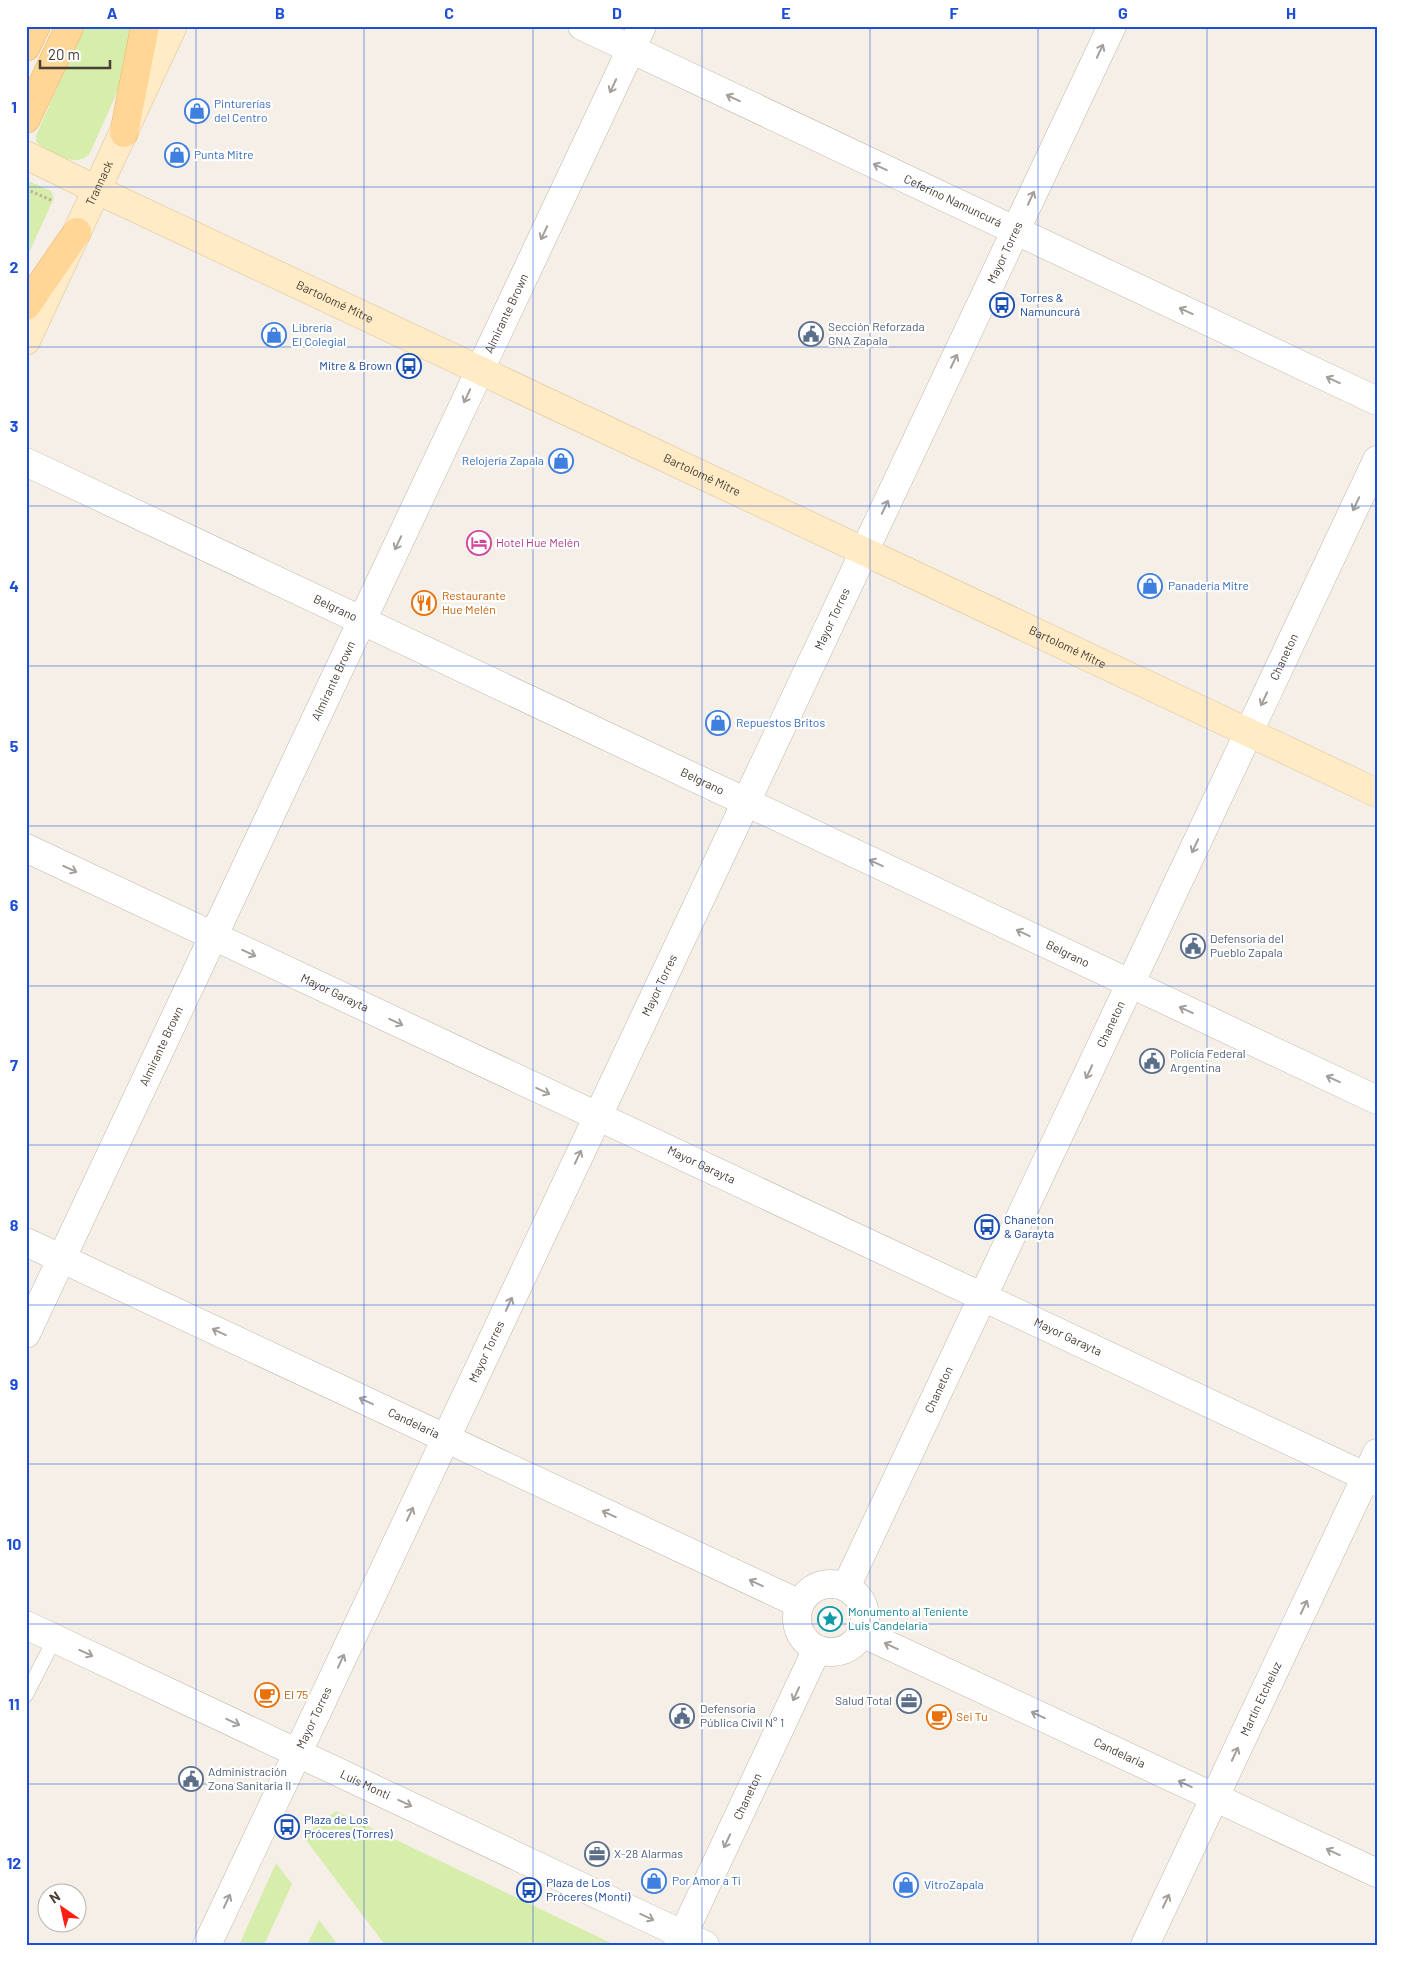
<svg xmlns="http://www.w3.org/2000/svg" width="1403" height="1971" viewBox="0 0 1403 1971" font-family="Barlow,sans-serif">
<style>
.green{fill:#d6edac}
.lines{fill:none;stroke-linecap:round;stroke-linejoin:round}
.lane-casing{stroke:#c1b6a8;stroke-width:15}
.street-casing{stroke:#c1b6a8;stroke-width:29}
.secondary-casing{stroke:#dcc294;stroke-width:29}
.primary-casing{stroke:#efb35b;stroke-width:29}
.path{stroke:#c4b098;stroke-width:3;stroke-dasharray:2.5 2.5;stroke-linecap:butt}
.lane{stroke:#fff;stroke-width:14}
.street{stroke:#fff;stroke-width:28}
.secondary{stroke:#ffecc7;stroke-width:28}
.primary{stroke:#ffd696;stroke-width:28}
.oneway{stroke:#a49f9a}
.grid{fill:none;stroke:#1d4ed8;stroke-width:1;stroke-opacity:0.55}
.labels{text-anchor:middle;stroke-width:4.5;stroke-linejoin:round;paint-order:stroke}
.shop-label{font-size:12px;fill:#366cbe;stroke:#fff;text-anchor:start}
.street-label{font-size:12px;fill:#493f35;stroke:#fff}
.transit-label{font-size:12px;fill:#164399;stroke:#fff;text-anchor:start}
.service-label{font-size:12px;fill:#4e5e75;stroke:#fff;text-anchor:start}
.hotel-label{font-size:12px;fill:#b23c85;stroke:#fff;text-anchor:start}
.food-label{font-size:12px;fill:#c56008;stroke:#fff;text-anchor:start}
.culture-label{font-size:12px;fill:#0d838f;stroke:#fff;text-anchor:start}
.neatline{fill:none;stroke:#1d4ed8;stroke-width:2}
.grid-label{font-size:16px;text-anchor:middle;font-weight:bold;fill:#1d4ed8}
</style>
<rect width="100%" height="100%" fill="#f5efe7"/>
<g class="green">
<path d="M 84,26 L 136,26 L 123,79 L 90,153 C 77,169 53,154 40,145 L 36,141 L 36,136 Z"/>
<polygon points="26,180 51,191 54,198 26,259"/>
<polygon points="336,1811 615,1945 385,1945 303,1836"/>
<polygon points="276,1863 292,1884 264,1945 239,1945"/>
<polygon points="319,1920 338,1945 307,1945"/>
</g>
<g class="lines">
<defs>
<polyline id="lane" points="26,1695 55,1638"/>
<g id="street">
<path id="s1" d="M 582,26 L 1377,401"/>
<path id="s2" d="M 26,462 L 1377,1100"/>
<path id="s3" d="M 26,848 L 1377,1482"/>
<path id="s4" d="M 26,1242 L 800,1604"/>
<path id="s5" d="M 26,1334 L 642,26"/>
<circle cx="831" cy="1618" r="34"/>
<path id="s6" d="M 846,1587 L 1377,460"/>
<path id="s7" d="M 26,1625 L 705,1945"/>
<path id="s8" d="M 862,1633 L 1377,1873"/>
<path id="s9" d="M 207,1945 L 1112,26"/>
<path id="s10" d="M 678,1945 L 817,1649"/>
<path id="s11" d="M 1145,1945 L 1377,1453"/>
</g>
<g id="secondary">
<path id="s12" d="M 26,155 L 97,190 L 1377,793"/>
<path id="s13" d="M 26,341 L 173,26"/>
</g>
<g id="primary">
<polyline points="26,47 36,26"/>
<polyline points="26,119 70,26"/>
<polyline points="124,133 145,26"/>
<polyline points="26,306 77,232"/>
</g>
</defs>
<use href="#lane" class="lane-casing"/>
<use href="#street" class="street-casing"/>
<use href="#secondary" class="secondary-casing"/>
<use href="#primary" class="primary-casing"/>
<polyline class="path" points="26,189 53,201"/>
<use href="#lane" class="lane"/>
<use href="#street" class="street"/>
<use href="#secondary" class="secondary"/>
<use href="#primary" class="primary"/>
</g>
<defs><path id="oneway-shaft" d="M-6 0H5M1.5-3L5.5 0L1.5 3" fill="none" stroke-width="1.6" stroke-linecap="round" stroke-linejoin="round" transform="scale(1.25)"/></defs>
<g class="oneway">
<use href="#oneway-shaft" transform="translate(1100 51) rotate(-65)"/>
<use href="#oneway-shaft" transform="translate(613 86) rotate(115)"/>
<use href="#oneway-shaft" transform="translate(733 98) rotate(-155)"/>
<use href="#oneway-shaft" transform="translate(880 167) rotate(-155)"/>
<use href="#oneway-shaft" transform="translate(1031 198) rotate(-65)"/>
<use href="#oneway-shaft" transform="translate(544 233) rotate(115)"/>
<use href="#oneway-shaft" transform="translate(1186 311) rotate(-155)"/>
<use href="#oneway-shaft" transform="translate(954 361) rotate(-65)"/>
<use href="#oneway-shaft" transform="translate(1333 380) rotate(-155)"/>
<use href="#oneway-shaft" transform="translate(467 396) rotate(115)"/>
<use href="#oneway-shaft" transform="translate(1356 504) rotate(115)"/>
<use href="#oneway-shaft" transform="translate(885 507) rotate(-65)"/>
<use href="#oneway-shaft" transform="translate(398 543) rotate(115)"/>
<use href="#oneway-shaft" transform="translate(1264 699) rotate(115)"/>
<use href="#oneway-shaft" transform="translate(1195 846) rotate(115)"/>
<use href="#oneway-shaft" transform="translate(876 863) rotate(-155)"/>
<use href="#oneway-shaft" transform="translate(70 869) rotate(25)"/>
<use href="#oneway-shaft" transform="translate(1023 933) rotate(-155)"/>
<use href="#oneway-shaft" transform="translate(249 953) rotate(25)"/>
<use href="#oneway-shaft" transform="translate(1186 1010) rotate(-155)"/>
<use href="#oneway-shaft" transform="translate(396 1022) rotate(25)"/>
<use href="#oneway-shaft" transform="translate(1089 1072) rotate(115)"/>
<use href="#oneway-shaft" transform="translate(1333 1079) rotate(-155)"/>
<use href="#oneway-shaft" transform="translate(543 1091) rotate(25)"/>
<use href="#oneway-shaft" transform="translate(578 1157) rotate(-65)"/>
<use href="#oneway-shaft" transform="translate(509 1304) rotate(-65)"/>
<use href="#oneway-shaft" transform="translate(219 1332) rotate(-155)"/>
<use href="#oneway-shaft" transform="translate(366 1401) rotate(-155)"/>
<use href="#oneway-shaft" transform="translate(410 1514) rotate(-65)"/>
<use href="#oneway-shaft" transform="translate(609 1514) rotate(-155)"/>
<use href="#oneway-shaft" transform="translate(756 1583) rotate(-155)"/>
<use href="#oneway-shaft" transform="translate(1304 1607) rotate(-65)"/>
<use href="#oneway-shaft" transform="translate(891 1646) rotate(-155)"/>
<use href="#oneway-shaft" transform="translate(86 1653) rotate(25)"/>
<use href="#oneway-shaft" transform="translate(341 1661) rotate(-65)"/>
<use href="#oneway-shaft" transform="translate(796 1694) rotate(115)"/>
<use href="#oneway-shaft" transform="translate(1038 1715) rotate(-155)"/>
<use href="#oneway-shaft" transform="translate(233 1722) rotate(25)"/>
<use href="#oneway-shaft" transform="translate(1235 1754) rotate(-65)"/>
<use href="#oneway-shaft" transform="translate(1185 1784) rotate(-155)"/>
<use href="#oneway-shaft" transform="translate(405 1803) rotate(25)"/>
<use href="#oneway-shaft" transform="translate(727 1841) rotate(115)"/>
<use href="#oneway-shaft" transform="translate(1333 1852) rotate(-155)"/>
<use href="#oneway-shaft" transform="translate(227 1901) rotate(-65)"/>
<use href="#oneway-shaft" transform="translate(1166 1901) rotate(-65)"/>
<use href="#oneway-shaft" transform="translate(647 1917) rotate(25)"/>
</g>
<path class="grid" d="M 196,26 L 196,1945M 364,26 L 364,1945M 533,26 L 533,1945M 702,26 L 702,1945M 870,26 L 870,1945M 1038,26 L 1038,1945M 1207,26 L 1207,1945M 26,187 L 1377,187M 26,347 L 1377,347M 26,506 L 1377,506M 26,666 L 1377,666M 26,826 L 1377,826M 26,986 L 1377,986M 26,1145 L 1377,1145M 26,1305 L 1377,1305M 26,1464 L 1377,1464M 26,1624 L 1377,1624M 26,1784 L 1377,1784"/>
<defs>
<symbol id="shop-ring" viewBox="-11 -11 22 22"><circle r="9.5" fill="#fff" stroke="#3f7fe0" stroke-width="1.5"/><path d="M-5-2.5h2.3a2.7 3.5 0 0 1 5.4 0H5L5.5 6h-11ZM-1.5-2.5h3a1.5 2.3 0 0 0-3 0Z" fill="#3f7fe0"/></symbol>
<symbol id="bus-ring" viewBox="-11 -11 22 22"><circle r="9.5" fill="#fff" stroke="#1a4fb4" stroke-width="1.5"/><path d="M-5-6H5V4H4V6H2V4H-2V6H-4V4H-5ZM-3.5-4V0h7V-4ZM-3.5 1.2v1.5H-2V1.2ZM2 1.2v1.5H3.5V1.2Z" fill="#1a4fb4"/></symbol>
<symbol id="civic-ring" viewBox="-11 -11 22 22"><circle r="9.5" fill="#fff" stroke="#5c6f8a" stroke-width="1.5"/><path d="M-.6-6.5H3V-4.5H.6V-3L4-1V1h2V6H-6V1h2V-1L-.6-3ZM-1.2 2.5V6h2.4V2.5Z" fill="#5c6f8a"/></symbol>
<symbol id="hotel-ring" viewBox="-11 -11 22 22"><circle r="9.5" fill="#fff" stroke="#d1479c" stroke-width="1.5"/><path d="M-6-4.5h1.5V1H6V5H4.5V3h-9V5H-6ZM-4 0a1.8 1.8 0 1 1 3.6 0ZM.5 0V-2.5h3Q6-2.5 6 0Z" fill="#d1479c"/></symbol>
<symbol id="restaurant-ring" viewBox="-11 -11 22 22"><circle r="9.5" fill="#fff" stroke="#e8710a" stroke-width="1.5"/><path d="M-5-6h1v4h1v-4h1v4h1v-4h1v5L-1.5 .5V6h-2V.5L-5-1ZM5-6V6H3V1.5H1.5Q1.5-4 5-6Z" fill="#e8710a"/></symbol>
<symbol id="sight-ring" viewBox="-11 -11 22 22"><circle r="9.5" fill="#fff" stroke="#0f9aa8" stroke-width="1.5"/><path d="M0-6L1.8-2.2L6-1.7L2.9 1.2L3.7 5.4L0 3.3L-3.7 5.4L-2.9 1.2L-6-1.7L-1.8-2.2Z" fill="#0f9aa8"/></symbol>
<symbol id="cafe-ring" viewBox="-11 -11 22 22"><circle r="9.5" fill="#fff" stroke="#e8710a" stroke-width="1.5"/><path d="M-5.5-4.5H6V0H3Q3 3.5 0 3.5H-2.5Q-5.5 3.5-5.5 0ZM3-3.2v2h1.7v-2ZM-6 4.5H4V6H-6Z" fill="#e8710a"/></symbol>
<symbol id="office-ring" viewBox="-11 -11 22 22"><circle r="9.5" fill="#fff" stroke="#5c6f8a" stroke-width="1.5"/><path d="M-6-3h4V-5.5h4V-3h4V5H-6ZM-1-4.5V-3h2v-1.5ZM-6 0V1H6V0Z" fill="#5c6f8a"/></symbol>
</defs>
<g fill-rule="evenodd">
<use href="#shop-ring" x="183" y="97" width="28" height="28"/>
<use href="#shop-ring" x="163" y="141" width="28" height="28"/>
<use href="#bus-ring" x="988" y="291" width="28" height="28"/>
<use href="#civic-ring" x="797" y="320" width="28" height="28"/>
<use href="#shop-ring" x="260" y="321" width="28" height="28"/>
<use href="#bus-ring" x="395" y="352" width="28" height="28"/>
<use href="#shop-ring" x="547" y="447" width="28" height="28"/>
<use href="#hotel-ring" x="465" y="529" width="28" height="28"/>
<use href="#shop-ring" x="1136" y="572" width="28" height="28"/>
<use href="#restaurant-ring" x="410" y="589" width="28" height="28"/>
<use href="#shop-ring" x="704" y="709" width="28" height="28"/>
<use href="#civic-ring" x="1179" y="932" width="28" height="28"/>
<use href="#civic-ring" x="1138" y="1047" width="28" height="28"/>
<use href="#bus-ring" x="973" y="1213" width="28" height="28"/>
<use href="#sight-ring" x="816" y="1605" width="28" height="28"/>
<use href="#cafe-ring" x="253" y="1681" width="28" height="28"/>
<use href="#office-ring" x="895" y="1687" width="28" height="28"/>
<use href="#civic-ring" x="668" y="1702" width="28" height="28"/>
<use href="#cafe-ring" x="925" y="1703" width="28" height="28"/>
<use href="#civic-ring" x="177" y="1765" width="28" height="28"/>
<use href="#bus-ring" x="273" y="1813" width="28" height="28"/>
<use href="#office-ring" x="583" y="1840" width="28" height="28"/>
<use href="#shop-ring" x="640" y="1867" width="28" height="28"/>
<use href="#shop-ring" x="892" y="1871" width="28" height="28"/>
<use href="#bus-ring" x="515" y="1876" width="28" height="28"/>
</g>
<g class="labels">
<g class="shop-label">
<text x="214" y="108">Pinturerías<tspan x="214" dy="14">del Centro</tspan></text>
<text x="194" y="159">Punta Mitre</text>
<text x="292" y="332">Librería<tspan x="292" dy="14">El Colegial</tspan></text>
<text x="544" y="465" text-anchor="end">Relojería Zapala</text>
<text x="1168" y="590">Panadería Mitre</text>
<text x="736" y="727">Repuestos Britos</text>
<text x="672" y="1885">Por Amor a Ti</text>
<text x="924" y="1889">VitroZapala</text>
</g>
<g class="street-label">
<text dy="4" stroke="none"><textPath href="#s13" startOffset="174">Trannack</textPath></text>
<text dy="4" stroke="none"><textPath href="#s1" startOffset="410">Ceferino Namuncurá</textPath></text>
<text dy="4" stroke="none"><textPath href="#s9" startOffset="1871">Mayor Torres</textPath></text>
<text dy="4" stroke="none"><textPath href="#s12" startOffset="342">Bartolomé Mitre</textPath></text>
<text dy="4" stroke="none"><textPath href="#s5" startOffset="1128">Almirante Brown</textPath></text>
<text dy="4" stroke="none"><textPath href="#s12" startOffset="748">Bartolomé Mitre</textPath></text>
<text dy="4" stroke="none"><textPath href="#s2" startOffset="342">Belgrano</textPath></text>
<text dy="4" stroke="none"><textPath href="#s9" startOffset="1466">Mayor Torres</textPath></text>
<text dy="4" stroke="none"><textPath href="#s12" startOffset="1152">Bartolomé Mitre</textPath></text>
<text dy="4" stroke="none"><textPath href="#s6" startOffset="1028">Chaneton</textPath></text>
<text dy="4" stroke="none"><textPath href="#s5" startOffset="722">Almirante Brown</textPath></text>
<text dy="4" stroke="none"><textPath href="#s2" startOffset="748">Belgrano</textPath></text>
<text dy="4" stroke="none"><textPath href="#s2" startOffset="1152">Belgrano</textPath></text>
<text dy="4" stroke="none"><textPath href="#s9" startOffset="1061">Mayor Torres</textPath></text>
<text dy="4" stroke="none"><textPath href="#s3" startOffset="341">Mayor Garayta</textPath></text>
<text dy="4" stroke="none"><textPath href="#s6" startOffset="622">Chaneton</textPath></text>
<text dy="4" stroke="none"><textPath href="#s5" startOffset="318">Almirante Brown</textPath></text>
<text dy="4" stroke="none"><textPath href="#s3" startOffset="746">Mayor Garayta</textPath></text>
<text dy="4" stroke="none"><textPath href="#s3" startOffset="1151">Mayor Garayta</textPath></text>
<text dy="4" stroke="none"><textPath href="#s9" startOffset="656">Mayor Torres</textPath></text>
<text dy="4" stroke="none"><textPath href="#s6" startOffset="218">Chaneton</textPath></text>
<text dy="4" stroke="none"><textPath href="#s4" startOffset="428">Candelaria</textPath></text>
<text dy="4" stroke="none"><textPath href="#s11" startOffset="272">Martín Etcheluz</textPath></text>
<text dy="4" stroke="none"><textPath href="#s9" startOffset="251">Mayor Torres</textPath></text>
<text dy="4" stroke="none"><textPath href="#s8" startOffset="284">Candelaria</textPath></text>
<text dy="4" stroke="none"><textPath href="#s7" startOffset="375">Luis Monti</textPath></text>
<text dy="4" stroke="none"><textPath href="#s10" startOffset="164">Chaneton</textPath></text>
</g>
<g class="transit-label">
<text x="1020" y="302">Torres &amp;<tspan x="1020" dy="14">Namuncurá</tspan></text>
<text x="392" y="370" text-anchor="end">Mitre &amp; Brown</text>
<text x="1004" y="1224">Chaneton<tspan x="1004" dy="14">&amp; Garayta</tspan></text>
<text x="304" y="1824">Plaza de Los<tspan x="304" dy="14">Próceres (Torres)</tspan></text>
<text x="546" y="1887">Plaza de Los<tspan x="546" dy="14">Próceres (Monti)</tspan></text>
</g>
<g class="service-label">
<text x="828" y="331">Sección Reforzada<tspan x="828" dy="14">GNA Zapala</tspan></text>
<text x="1210" y="943">Defensoría del<tspan x="1210" dy="14">Pueblo Zapala</tspan></text>
<text x="1170" y="1058">Policía Federal<tspan x="1170" dy="14">Argentina</tspan></text>
<text x="892" y="1705" text-anchor="end">Salud Total</text>
<text x="700" y="1713">Defensoría<tspan x="700" dy="14">Pública Civil N° 1</tspan></text>
<text x="208" y="1776">Administración<tspan x="208" dy="14">Zona Sanitaria II</tspan></text>
<text x="614" y="1858">X-28 Alarmas</text>
</g>
<g class="hotel-label">
<text x="496" y="547">Hotel Hue Melén</text>
</g>
<g class="food-label">
<text x="442" y="600">Restaurante<tspan x="442" dy="14">Hue Melén</tspan></text>
<text x="284" y="1699">El 75</text>
<text x="956" y="1721">Sei Tu</text>
</g>
<g class="culture-label">
<text x="848" y="1616">Monumento al Teniente<tspan x="848" dy="14">Luis Candelaria</tspan></text>
</g>
</g>
<rect width="1403" height="1971" fill="none" stroke="#ffffff" stroke-width="55"/>
<g transform="translate(62 1908) rotate(326)"><circle r="24" fill="#ffffff" stroke="#b6b2ae"/>
<path d="M0-4L9 19L0 12L-9 19Z" fill="#ff1f14"/>
<text y="-8" font-size="14" font-weight="bold" text-anchor="middle" fill="#493f35">N</text>
</g>
<path d="M40 60v8h70v-8" fill="none" stroke="#493f35" stroke-width="2.5"/>
<text x="48" y="60" font-size="15" fill="#493f35" stroke="#ffffff" stroke-width="4" paint-order="stroke">20 m</text>
<rect x="28" y="28" width="1348" height="1916" class="neatline"/>
<g class="grid-label">
<text x="112" y="19">A</text>
<text x="280" y="19">B</text>
<text x="449" y="19">C</text>
<text x="617" y="19">D</text>
<text x="786" y="19">E</text>
<text x="954" y="19">F</text>
<text x="1123" y="19">G</text>
<text x="1291" y="19">H</text>
<text x="14" y="113">1</text>
<text x="14" y="273">2</text>
<text x="14" y="432">3</text>
<text x="14" y="592">4</text>
<text x="14" y="752">5</text>
<text x="14" y="911">6</text>
<text x="14" y="1071">7</text>
<text x="14" y="1231">8</text>
<text x="14" y="1390">9</text>
<text x="14" y="1550">10</text>
<text x="14" y="1710">11</text>
<text x="14" y="1869">12</text>
</g>
</svg>
